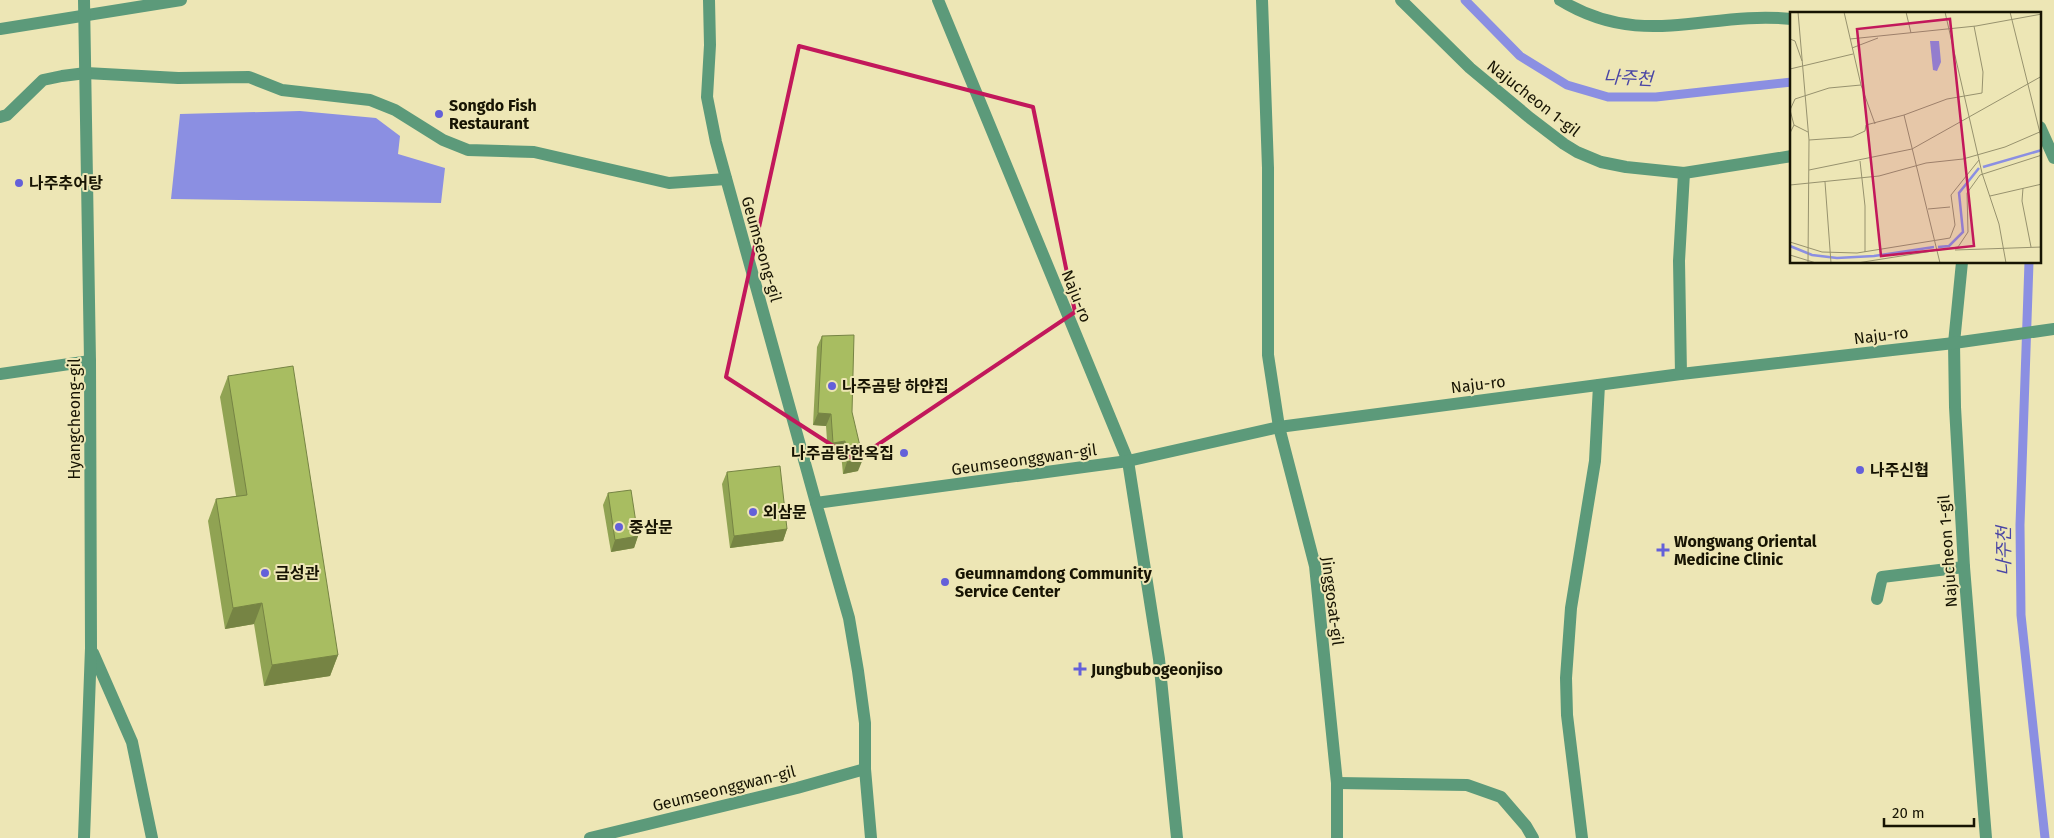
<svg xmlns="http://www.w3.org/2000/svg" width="2054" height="838" viewBox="0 0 2054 838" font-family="'Fira Sans','Noto Sans KR',sans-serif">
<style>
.water{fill:#8b8fe2}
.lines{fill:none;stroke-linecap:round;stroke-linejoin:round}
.stream{stroke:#8b8fe2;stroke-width:9}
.service{stroke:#5c9a7a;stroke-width:12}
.minor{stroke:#5c9a7a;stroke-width:12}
.wall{fill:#90a353}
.shaded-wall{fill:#768444}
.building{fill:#a8bd61;stroke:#768444}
.marked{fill:none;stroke:#c2185b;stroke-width:4;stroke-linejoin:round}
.poi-dot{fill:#6460d9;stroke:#ede6b5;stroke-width:2}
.labels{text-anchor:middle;stroke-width:4;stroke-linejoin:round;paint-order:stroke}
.street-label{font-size:16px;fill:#171403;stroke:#ede6b5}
.poi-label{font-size:16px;font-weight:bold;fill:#171403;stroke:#ede6b5;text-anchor:start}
.water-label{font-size:18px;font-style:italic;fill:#4945a5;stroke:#ede6b5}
.inset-river{fill:none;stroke:#8b8fe2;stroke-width:2.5}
.inset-road{fill:none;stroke:#97926e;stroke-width:1}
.view{fill:#c2185b;fill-opacity:0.15;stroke:#c2185b;stroke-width:2.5}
.inset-edge{fill:none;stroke:#171403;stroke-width:2.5}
</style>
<rect width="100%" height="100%" fill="#ede6b5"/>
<polygon class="water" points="300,111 376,118 400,136 398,154 445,168 441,203 171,199 180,114"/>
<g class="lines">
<g class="stream">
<polyline points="1465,0 1520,56 1567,85 1608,97 1656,97 1792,82"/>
<polyline points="2029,262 2020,525 2021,615 2045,838"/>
</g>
<g class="service">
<polyline points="0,117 7,115 43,80 62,76 86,73 178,78 249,77 282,90 370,100 395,110 443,140 468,150 534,152 669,183 726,179"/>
<polyline points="1877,599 1882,577 1964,567"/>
<polyline points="1337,783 1467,785 1501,797 1526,826 1533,838"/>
<polyline points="1582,838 1567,715 1566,678 1571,608 1595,461 1599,385"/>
</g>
<g class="minor">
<polyline points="709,0 710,45 707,97 716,142 816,503"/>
<polyline points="938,0 1128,461 1159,659 1177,838"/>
<polyline points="1262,0 1268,168 1268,355 1279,427 1315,566 1337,783 1337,838"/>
<polyline points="1401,0 1470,68 1530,118 1564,144 1577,152 1601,162 1626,167 1684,173 1792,156"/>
<path d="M 1560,0 C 1643,51 1707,10 1792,19"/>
<polyline points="0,29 181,0"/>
<polyline points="2040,127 2054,158"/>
<polyline points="1962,262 1954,343 1955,407 1964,567 1986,838"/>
<polyline points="0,374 90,361"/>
<polyline points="1681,374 1679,261 1684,173"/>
<polyline points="93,653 132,742 152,838"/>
<polyline points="84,838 91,648 90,361 84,0"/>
<polyline points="590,838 797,788 865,769"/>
<polyline points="871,838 865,769 865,723 858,671 849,618 816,503 1128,461 1279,427 1681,374 1954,343 2054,329"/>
</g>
</g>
<g class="wall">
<polygon points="822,336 852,412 858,471 843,474 841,453 828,455 826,426 813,425 817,347"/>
<polygon points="228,376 338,655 330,676 264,686 254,624 225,629 208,521 216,499 236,496 220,397"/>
<polygon points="727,472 787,529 783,541 730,548 722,484"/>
<polygon points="608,493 638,536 634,548 611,552 603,505"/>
</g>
<g class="shaded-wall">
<polygon points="818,413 831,414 826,426 813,425"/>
<polygon points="845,441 841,453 828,455 833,443"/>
<polygon points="863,459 858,471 843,474 847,462"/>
<polygon points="787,529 783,541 730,548 734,536"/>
<polygon points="638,536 634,548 611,552 615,540"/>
<polygon points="262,603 254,624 225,629 233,608"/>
<polygon points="338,655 330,676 264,686 272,665"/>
</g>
<g class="building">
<polygon points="854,335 852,412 863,459 847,462 845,441 833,443 831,414 818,413 822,336"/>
<polygon points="293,366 338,655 272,665 262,603 233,608 216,499 247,495 228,376"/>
<polygon points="780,466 787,529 734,536 727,472"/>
<polygon points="631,490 638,536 615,540 608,493"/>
</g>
<path class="marked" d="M 799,46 L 1033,107 L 1075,312 L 855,460 L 726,377 Z"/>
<g class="poi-dot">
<circle cx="439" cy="114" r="5"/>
<circle cx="19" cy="183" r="5"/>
<circle cx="832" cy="386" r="5"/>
<circle cx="904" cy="453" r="5"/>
<circle cx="1860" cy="470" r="5"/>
<circle cx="753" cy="512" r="5"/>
<circle cx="619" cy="527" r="5"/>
<path d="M1660.5 542.5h5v5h5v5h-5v5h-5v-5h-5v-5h5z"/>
<circle cx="265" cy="573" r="5"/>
<circle cx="945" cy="582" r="5"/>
<path d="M1077.5 661.5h5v5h5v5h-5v5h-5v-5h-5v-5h5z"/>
</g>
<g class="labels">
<g class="street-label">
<text transform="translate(1534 98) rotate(38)" y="6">Najucheon 1-gil</text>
<text transform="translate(762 249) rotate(74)" y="6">Geumseong-gil</text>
<text transform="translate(1077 296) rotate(68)" y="6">Naju-ro</text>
<text transform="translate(1881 335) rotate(-7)" y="6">Naju-ro</text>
<text transform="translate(1478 384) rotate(-7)" y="6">Naju-ro</text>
<text transform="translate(74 419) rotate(-90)" y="6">Hyangcheong-gil</text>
<text transform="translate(1024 459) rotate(-8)" y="6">Geumseonggwan-gil</text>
<text transform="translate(1947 551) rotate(-94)" y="6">Najucheon 1-gil</text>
<text transform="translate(1333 601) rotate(83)" y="6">Jinggosat-gil</text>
<text transform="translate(724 788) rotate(-14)" y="6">Geumseonggwan-gil</text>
</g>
<g class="poi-label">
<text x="449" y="111">Songdo Fish<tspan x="449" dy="18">Restaurant</tspan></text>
<text x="29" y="189">나주추어탕</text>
<text x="842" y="392">나주곰탕 하얀집</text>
<text x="894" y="459" text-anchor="end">나주곰탕한옥집</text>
<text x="1870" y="476">나주신협</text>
<text x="763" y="518">외삼문</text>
<text x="629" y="533">중삼문</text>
<text x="1674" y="547">Wongwang Oriental<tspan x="1674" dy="18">Medicine Clinic</tspan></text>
<text x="275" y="579">금성관</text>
<text x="955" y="579">Geumnamdong Community<tspan x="955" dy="18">Service Center</tspan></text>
<text x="1091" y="675">Jungbubogeonjiso</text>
</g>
<g class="water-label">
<text transform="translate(1628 78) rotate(3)" y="6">나주천</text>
<text transform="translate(2004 551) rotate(-90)" y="6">나주천</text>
</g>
</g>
<g transform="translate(1790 12)">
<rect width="251" height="251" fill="#ede6b5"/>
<path d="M 140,29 L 149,29 L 151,50 L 147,59 L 143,58 Z" fill="#8b8fe2"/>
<path class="inset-river" d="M 193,155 L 252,138M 0,234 L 22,243 L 47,246 L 84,244 L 144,235M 148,235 L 159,234 L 173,220 L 169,181 L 189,156"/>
<path class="inset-road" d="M 8,0 L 19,128 L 18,251M 54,0 L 71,73 L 85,112M 116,0 L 121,21M 155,0 L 192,161 L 209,212 L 216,251M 220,0 L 252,129M 0,27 L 5,29 L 12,49M 60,27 L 186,14 L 252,2M 62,36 L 88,26M 0,57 L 63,42M 114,103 L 157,87 L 192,81 L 193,60 L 184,14M 4,113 L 18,120M 0,121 L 4,113 L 0,98 L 5,87 L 39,76 L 71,73M 19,128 L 62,125 L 75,119 L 76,113 L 114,103 L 150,251M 70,149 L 75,194 L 75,240M 19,158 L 122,137 L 252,64M 35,170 L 41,251M 0,173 L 89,164 L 136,151 L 173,147 L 215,135 L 252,119M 233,176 L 232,189 L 241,235M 200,184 L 252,172M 138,197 L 160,195M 0,230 L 32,240 L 67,241 L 160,226 L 165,213 L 161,183 L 189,148M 165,238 L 252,235M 0,243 L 26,251M 67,251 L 168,235 L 178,220 L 177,181 L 190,163 L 252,143"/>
<path class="view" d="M 160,7 L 184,234 L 91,244 L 67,17 Z"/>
<rect width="251" height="251" class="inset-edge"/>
</g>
<path d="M1884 818v8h90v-8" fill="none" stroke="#171403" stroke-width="2.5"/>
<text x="1892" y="818" font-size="15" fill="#171403" stroke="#ede6b5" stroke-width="4" paint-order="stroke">20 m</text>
</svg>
